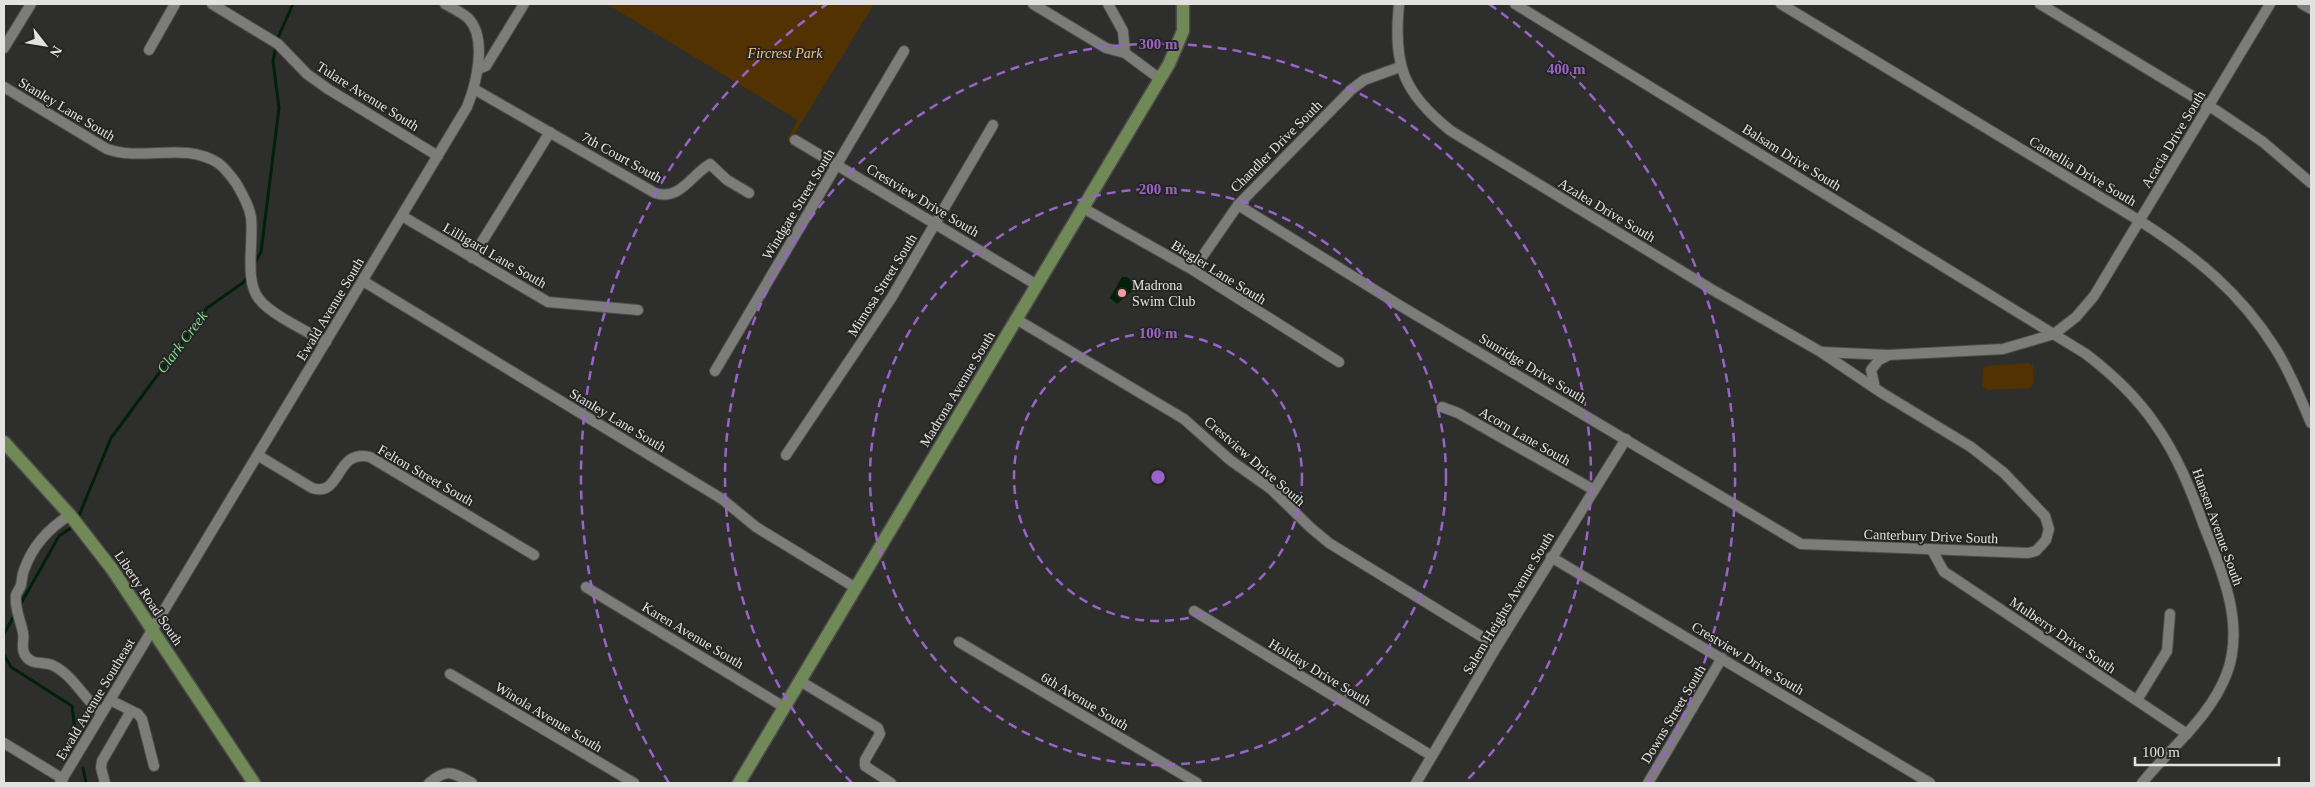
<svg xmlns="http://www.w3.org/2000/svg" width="2315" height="787" viewBox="0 0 2315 787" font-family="'Times New Roman',serif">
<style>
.green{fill:#523300}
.water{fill:#002107}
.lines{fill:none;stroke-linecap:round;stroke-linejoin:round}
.stream{stroke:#002107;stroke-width:3}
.minor-casing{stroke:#4c4c4a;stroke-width:12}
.major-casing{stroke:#4c4c4a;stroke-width:15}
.minor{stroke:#7c7d7a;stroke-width:10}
.major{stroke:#718957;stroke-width:12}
.ring{fill:none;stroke:#9a63c9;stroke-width:2.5;stroke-dasharray:9 6}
.poi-dot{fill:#f59b9e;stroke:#252523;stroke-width:2}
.labels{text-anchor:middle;stroke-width:4;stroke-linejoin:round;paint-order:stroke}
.park-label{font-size:14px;font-style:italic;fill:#f9c379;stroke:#252523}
.street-label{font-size:14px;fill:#e2e3e1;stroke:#252523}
.poi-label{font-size:14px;fill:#e2e3e1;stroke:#252523;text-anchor:start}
.water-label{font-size:15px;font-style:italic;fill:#7fdd92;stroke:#252523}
.centre{fill:#9a63c9;stroke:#252523;stroke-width:2.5}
.ring-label{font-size:15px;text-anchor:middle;font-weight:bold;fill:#9a63c9;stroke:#252523;stroke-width:4;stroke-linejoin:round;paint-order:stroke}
</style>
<rect width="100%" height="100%" fill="#2e2f2c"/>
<g class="green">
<polygon points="607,4 874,4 790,141 787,139 798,120"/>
<polygon points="2029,363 2033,366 2034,383 2030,388 1987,390 1982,386 1983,368 1986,366"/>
</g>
<polygon class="water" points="1122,277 1127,277 1137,287 1117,304 1110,298"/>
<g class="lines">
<g class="stream">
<polyline points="277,40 293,4"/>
<polyline points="253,266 261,252 279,108 273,61 276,46"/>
<polyline points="78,518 111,438 207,308 244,282 248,275"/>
<polyline points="19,607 59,536 74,526"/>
<polyline points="4,634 15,614"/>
<polyline points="4,655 11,667 72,706 76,740"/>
<polyline points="83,768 86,783"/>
</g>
<defs>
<g id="minor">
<polyline points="212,4 278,44 307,74 328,89 438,156"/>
<polyline points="1033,4 1106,48 1125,53 1160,79"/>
<polyline points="1108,4 1123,31 1125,53"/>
<path d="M 1515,4 L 2086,354 C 2112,374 2136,396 2155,424 C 2177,455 2191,490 2204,526 C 2222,571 2245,624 2227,673 C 2210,718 2171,747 2142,783"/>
<path d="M 1781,4 L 2140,221 C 2195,256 2240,292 2275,348 C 2290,371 2300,398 2311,423"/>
<polyline points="2040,4 2217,111 2263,142 2311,183"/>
<polyline points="2302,4 2311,9"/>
<polyline points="4,48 31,4"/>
<polyline points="149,50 175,4"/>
<polyline points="478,69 486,66 524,4"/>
<path d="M 4,87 L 107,149 C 143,162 184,141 218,163 C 225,168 231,176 236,183 C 242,193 249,205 251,217 C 254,240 244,281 259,299 C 270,314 308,332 326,342"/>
<path d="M 474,89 L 655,193 C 680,201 691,175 710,164 L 727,180 L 749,193"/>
<polyline points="795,140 1037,285"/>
<path d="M 1238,205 L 1399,305 L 1801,544 L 2028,553 L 2036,551 L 2046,540 L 2049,529 L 2045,516 L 2004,473 L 1971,447 L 1882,393 L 1821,352 L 1711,289 L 1451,131 C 1403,93 1393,65 1399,4"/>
<polyline points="1083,208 1193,270 1339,362"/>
<polyline points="402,216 548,302 638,310"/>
<polyline points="472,258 550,132"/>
<polyline points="1193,270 1238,205 1351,90 1364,80 1400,67"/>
<polyline points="363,281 722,499 756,527 856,588"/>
<polyline points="1016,319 1184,419 1230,460 1271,489 1311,528 1329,543 1497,646"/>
<polyline points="1822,352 1888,355 2003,349 2054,334 2076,317 2094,296 2270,4"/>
<polyline points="715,371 904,51"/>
<polyline points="1875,388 1871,370 1879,360 1887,356"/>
<polyline points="1442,407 1458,413 1594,490"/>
<polyline points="786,455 892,297 993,125"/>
<path d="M 259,456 L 312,488 C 342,498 335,448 370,457 L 534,555"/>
<path d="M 70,515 C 49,528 32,547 24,570 C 22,575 22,580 21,585 C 20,588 17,592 16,595 C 14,608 21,621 23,633 C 25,641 20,647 25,655 C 32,666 42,661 52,665 C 74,675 84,700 102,713"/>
<polyline points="1932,550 1944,572 1949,575 2187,734"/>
<polyline points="1551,557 1930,783"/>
<polyline points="586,587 784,707"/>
<polyline points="1194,611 1432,756"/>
<polyline points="959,642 1197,783"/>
<polyline points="450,674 634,783"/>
<polyline points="800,681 878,728 880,734 865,760 865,766 891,783"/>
<polyline points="110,700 138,714 142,719 154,766"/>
<polyline points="2137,700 2167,651 2170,614"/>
<polyline points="4,743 63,779"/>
<path d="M 60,783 L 467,107 C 476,85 488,38 468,18 C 461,12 452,8 445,4"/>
<polyline points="105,783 101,768 102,761 131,711"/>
<path d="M 429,783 C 447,768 452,772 472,783"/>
<polyline points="1416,783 1497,646 1626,439"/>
<polyline points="1648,783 1722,658"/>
</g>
<g id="major">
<polyline points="4,442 70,515 112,569 254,783"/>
<polyline points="739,783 1169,64 1183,31 1183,4"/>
</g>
</defs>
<use href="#minor" class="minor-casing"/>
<use href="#major" class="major-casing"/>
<use href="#minor" class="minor"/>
<use href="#major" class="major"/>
</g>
<g class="ring">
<circle cx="1158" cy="477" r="144"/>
<circle cx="1158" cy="477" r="288"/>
<path d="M852 783A433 433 0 1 1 1464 783"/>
<path d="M669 783A577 577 0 0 1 827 4M1489 4A577 577 0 0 1 1647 783"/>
</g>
<circle class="poi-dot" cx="1122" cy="293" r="5"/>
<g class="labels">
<g class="park-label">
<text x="785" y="58">Fircrest Park</text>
</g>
<g class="street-label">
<text transform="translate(368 96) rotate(32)" y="5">Tulare Avenue South</text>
<text transform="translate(67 109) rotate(31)" y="5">Stanley Lane South</text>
<text transform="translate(2173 139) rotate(-59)" y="5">Acacia Drive South</text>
<text transform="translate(1276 146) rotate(-45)" y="5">Chandler Drive South</text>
<text transform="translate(622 157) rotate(29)" y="5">7th Court South</text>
<text transform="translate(1792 157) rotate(32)" y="5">Balsam Drive South</text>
<text transform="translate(2083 171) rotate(31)" y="5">Camellia Drive South</text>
<text transform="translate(923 200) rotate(31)" y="5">Crestview Drive South</text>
<text transform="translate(798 204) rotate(-59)" y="5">Windgate Street South</text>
<text transform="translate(1607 210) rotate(31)" y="5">Azalea Drive South</text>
<text transform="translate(495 255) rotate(30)" y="5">Lilligard Lane South</text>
<text transform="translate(1219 272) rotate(32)" y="5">Biegler Lane South</text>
<text transform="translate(882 285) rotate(-58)" y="5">Mimosa Street South</text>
<text transform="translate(330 309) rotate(-59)" y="5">Ewald Avenue South</text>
<text transform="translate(1533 368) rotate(31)" y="5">Sunridge Drive South</text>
<text transform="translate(957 389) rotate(-59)" y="5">Madrona Avenue South</text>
<text transform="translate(618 420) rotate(31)" y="5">Stanley Lane South</text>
<text transform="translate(1525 436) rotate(30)" y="5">Acorn Lane South</text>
<text transform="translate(1255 461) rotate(41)" y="5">Crestview Drive South</text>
<text transform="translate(426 475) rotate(30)" y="5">Felton Street South</text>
<text transform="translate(2218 527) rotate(70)" y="5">Hansen Avenue South</text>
<text transform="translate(1931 536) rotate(2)" y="5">Canterbury Drive South</text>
<text transform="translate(149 598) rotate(56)" y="5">Liberty Road South</text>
<text transform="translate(1508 603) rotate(-59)" y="5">Salem Heights Avenue South</text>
<text transform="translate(693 635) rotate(31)" y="5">Karen Avenue South</text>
<text transform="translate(2063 635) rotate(34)" y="5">Mulberry Drive South</text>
<text transform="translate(1748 658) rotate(31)" y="5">Crestview Drive South</text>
<text transform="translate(1320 672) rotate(31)" y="5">Holiday Drive South</text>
<text transform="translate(95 699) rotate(-59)" y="5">Ewald Avenue Southeast</text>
<text transform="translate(1085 701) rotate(31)" y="5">6th Avenue South</text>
<text transform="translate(1673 714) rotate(-59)" y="5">Downs Street South</text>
<text transform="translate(549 717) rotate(31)" y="5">Winola Avenue South</text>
</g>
<g class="poi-label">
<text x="1132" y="290">Madrona<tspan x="1132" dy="16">Swim Club</tspan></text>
</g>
<g class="water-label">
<text transform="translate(182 342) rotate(-53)" y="5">Clark Creek</text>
</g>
</g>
<circle cx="1158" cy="477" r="8" class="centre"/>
<g class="ring-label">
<text x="1158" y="49">300 m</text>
<text x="1566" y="74">400 m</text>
<text x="1158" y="194">200 m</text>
<text x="1158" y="338">100 m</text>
</g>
<rect width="2315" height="787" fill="none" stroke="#e2e3e1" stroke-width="10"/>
<g transform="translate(45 45) rotate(121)" stroke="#252523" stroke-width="4" paint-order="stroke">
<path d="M0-4L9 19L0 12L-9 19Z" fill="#e2e3e1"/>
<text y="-8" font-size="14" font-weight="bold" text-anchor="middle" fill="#e2e3e1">N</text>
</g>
<path d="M2135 757v8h144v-8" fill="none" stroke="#e2e3e1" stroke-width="2.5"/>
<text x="2142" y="757" font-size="15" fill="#e2e3e1" stroke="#252523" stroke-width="4" paint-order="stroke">100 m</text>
</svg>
